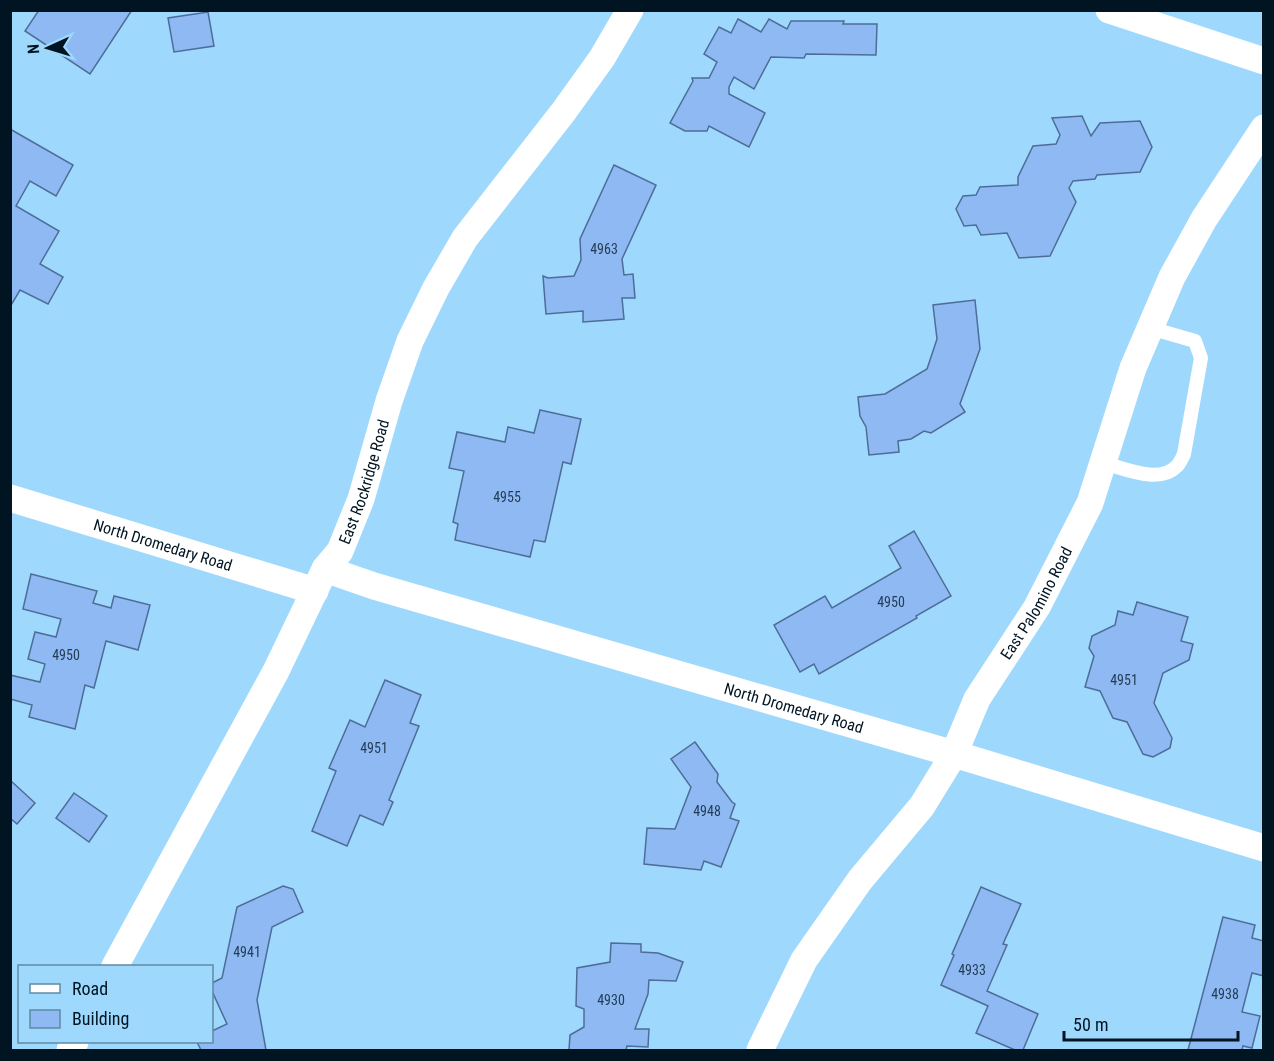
<svg xmlns="http://www.w3.org/2000/svg" width="1274" height="1061" viewBox="0 0 1274 1061" font-family="'Roboto Condensed',sans-serif">
<style>
.building{fill:#8eb9f3;stroke:#4d6d98;stroke-width:1.5}
.lines{fill:none;stroke-linecap:round;stroke-linejoin:round}
.service{stroke:#fff;stroke-width:14}
.minor{stroke:#fff;stroke-width:27}
.labels{text-anchor:middle;stroke-width:4.5;stroke-linejoin:round;paint-order:stroke}
.number-label{font-size:14px;fill:#243d56}
.street-label{font-size:16px;fill:#001421;stroke:#9ed9fd}
</style>
<rect width="100%" height="100%" fill="#9ed9fd"/>
<g class="building">
<polygon points="39,10 132,10 90,74 25,31"/>
<polygon points="208,12 214,46 174,52 168,18"/>
<polygon points="738,19 761,32 769,19 787,29 791,21 844,21 843,24 877,24 876,55 806,54 804,58 771,57 754,89 734,77 729,87 729,94 765,113 749,147 709,126 707,131 685,131 670,123 693,81 692,78 709,78 717,62 704,54 719,27 731,33"/>
<polygon points="1082,116 1091,136 1100,123 1140,121 1152,147 1140,172 1097,175 1095,179 1073,181 1069,188 1076,202 1050,256 1019,258 1007,233 981,235 976,225 964,226 956,209 963,196 976,195 980,187 1018,185 1018,177 1033,146 1056,144 1060,135 1052,118"/>
<polygon points="10,129 73,165 56,196 30,181 16,206 59,231 40,264 63,277 48,304 20,290 10,307"/>
<polygon points="614,165 656,185 622,259 624,275 633,274 635,298 622,298 624,319 583,322 583,311 546,314 543,276 548,278 574,276 581,260 580,239"/>
<polygon points="975,300 980,349 960,404 965,412 931,433 924,431 911,439 898,441 899,452 869,455 866,427 860,416 858,397 885,394 927,369 937,339 933,305"/>
<polygon points="540,410 581,419 571,464 563,462 545,542 534,540 530,557 455,540 458,524 453,522 464,471 449,468 457,432 505,442 508,427 534,433"/>
<polygon points="914,531 951,596 916,616 917,618 819,674 814,664 800,672 774,625 825,596 832,608 901,568 889,546"/>
<polygon points="31,574 97,591 93,603 111,608 114,596 150,605 138,650 106,641 94,688 85,685 75,729 29,717 32,705 10,699 10,675 40,682 45,664 28,659 35,632 56,637 61,619 23,609"/>
<polygon points="1137,602 1188,617 1181,641 1193,644 1189,660 1163,673 1154,703 1172,738 1170,748 1153,757 1143,754 1127,722 1113,718 1100,691 1085,687 1094,656 1089,648 1092,636 1115,625 1118,611 1133,615"/>
<polygon points="385,680 421,695 410,723 419,726 389,800 393,802 383,825 360,815 347,846 312,831 336,771 329,768 350,720 365,727"/>
<polygon points="695,742 718,774 717,782 732,802 735,804 730,818 739,821 721,867 704,861 701,870 644,864 647,828 675,829 691,787 671,759"/>
<polygon points="10,780 35,803 17,824 10,818"/>
<polygon points="74,793 107,816 89,842 56,818"/>
<polygon points="283,886 293,889 303,912 272,927 257,1000 266,1050 201,1050 197,1042 212,1042 212,1031 227,1024 212,991 212,983 222,978 237,907"/>
<polygon points="981,887 1021,904 1003,944 1007,945 987,991 1038,1014 1023,1050 1015,1050 976,1033 988,1006 941,985 954,955 952,954"/>
<polygon points="1223,917 1255,925 1252,938 1264,941 1264,976 1252,973 1242,1012 1260,1016 1252,1048 1243,1046 1242,1050 1188,1050"/>
<polygon points="611,943 641,944 641,952 658,953 683,962 676,981 649,980 648,994 635,1029 649,1029 648,1047 627,1046 626,1050 569,1050 570,1035 584,1027 584,1009 576,1006 577,968 610,962"/>
</g>
<g class="lines">
<path class="service" d="M 1103,463 C 1124,468 1159,485 1177,466 C 1180,463 1182,458 1184,454 L 1201,358 L 1195,341 L 1150,328"/>
<g class="minor">
<polyline points="1109,10 1264,61"/>
<path id="s1" d="M 10,498 L 315,591"/>
<path id="s2" d="M 325,569 L 374,586 L 954,754 L 1264,848"/>
<path id="s3" d="M 115,966 L 276,671 L 325,569 L 340,551 L 361,499 L 389,401 L 410,341 L 436,288 L 465,238 L 564,111 L 602,58 L 630,10"/>
<polyline points="70,1050 75,1042"/>
<path id="s4" d="M 760,1050 L 804,960 L 860,880 L 922,806 L 954,754 L 977,699 L 1037,607 L 1090,503 L 1133,368 L 1172,277 L 1204,219 L 1264,128"/>
</g>
</g>
<g class="labels">
<g class="number-label">
<text x="604" y="254">4963</text>
<text x="507" y="502">4955</text>
<text x="891" y="607">4950</text>
<text x="66" y="660">4950</text>
<text x="1124" y="685">4951</text>
<text x="374" y="753">4951</text>
<text x="707" y="816">4948</text>
<text x="247" y="957">4941</text>
<text x="972" y="975">4933</text>
<text x="1225" y="999">4938</text>
<text x="611" y="1005">4930</text>
</g>
<g class="street-label">
<text dy="6" stroke="none"><textPath href="#s3" startOffset="546">East Rockridge Road</textPath></text>
<text dy="6" stroke="none"><textPath href="#s1" startOffset="160">North Dromedary Road</textPath></text>
<text dy="6" stroke="none"><textPath href="#s4" startOffset="528">East Palomino Road</textPath></text>
<text dy="6" stroke="none"><textPath href="#s2" startOffset="489">North Dromedary Road</textPath></text>
</g>
</g>
<rect width="1274" height="1061" fill="none" stroke="#001421" stroke-width="24"/>
<rect x="18" y="965" width="195" height="78" fill="#9ed9fd" stroke="#5f8aa5" stroke-width="1.5"/>
<rect x="30" y="984" width="30" height="9" fill="#ffffff" stroke="#5f8aa5" stroke-width="1.5"/>
<text x="72" y="995" font-size="18" fill="#001421">Road</text>
<rect x="30" y="1010" width="30" height="18" fill="#8eb9f3" stroke="#5f8aa5" stroke-width="1.5"/>
<text x="72" y="1025" font-size="18" fill="#001421">Building</text>
<g transform="translate(48 48) rotate(266)" stroke="#9ed9fd" stroke-width="4.5" paint-order="stroke">
<path d="M0-4.5L10 22L0 15L-10 22Z" fill="#001421"/>
<text y="-9" font-size="16" font-weight="bold" text-anchor="middle" fill="#001421">N</text>
</g>
<path d="M1064 1031v9h174v-9" fill="none" stroke="#001421" stroke-width="3"/>
<text x="1073" y="1031" font-size="18" fill="#001421" stroke="#9ed9fd" stroke-width="4.5" paint-order="stroke">50 m</text>
</svg>
